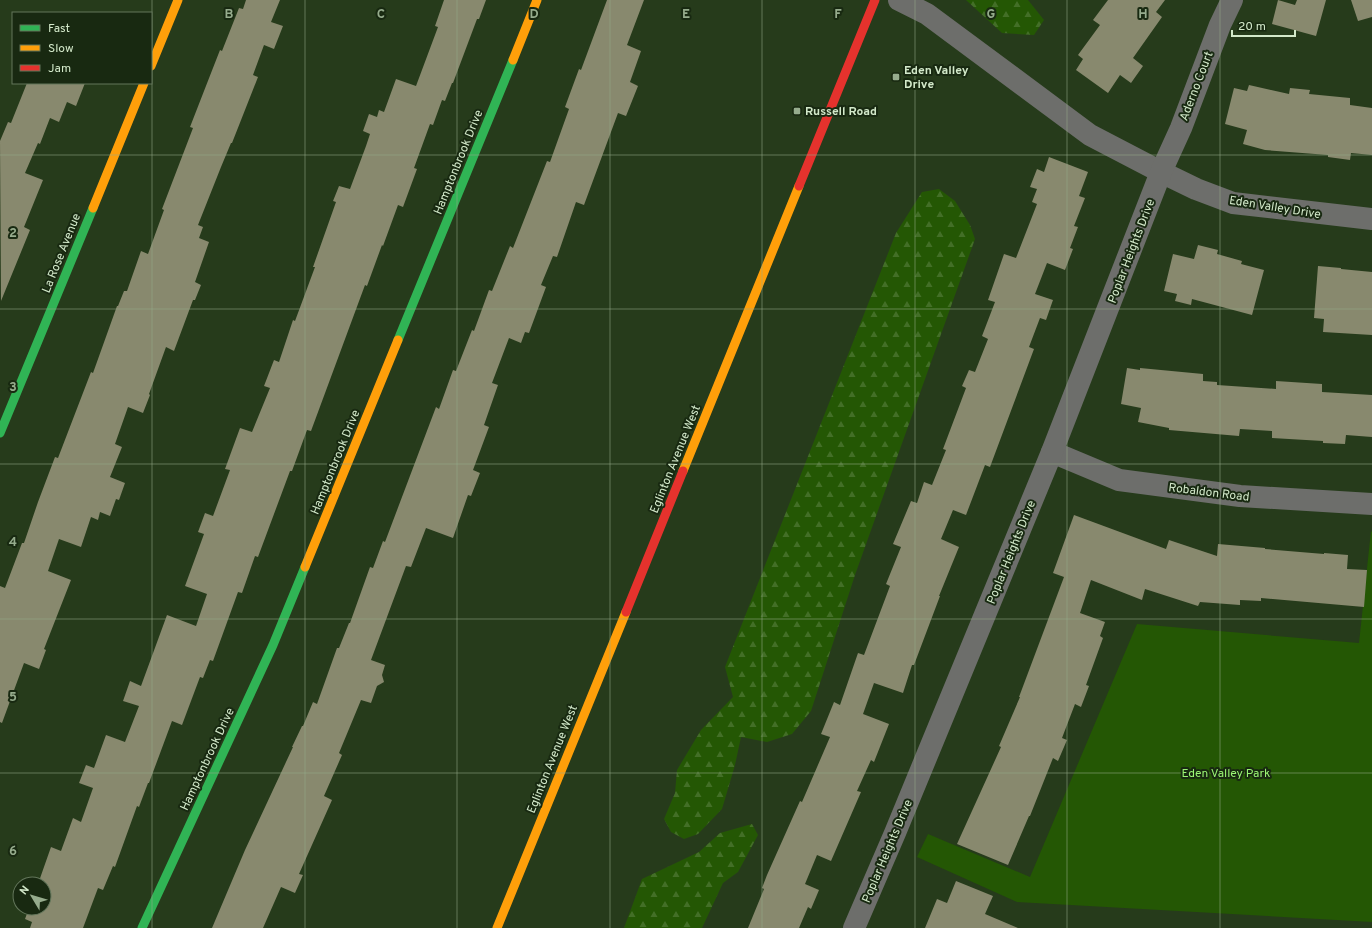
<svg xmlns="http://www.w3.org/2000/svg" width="1372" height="928" viewBox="0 0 1372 928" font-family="Overpass,sans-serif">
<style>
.green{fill:#245704}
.forest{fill:url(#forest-firs)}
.building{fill:#88896e}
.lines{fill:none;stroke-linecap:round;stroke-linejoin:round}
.street{stroke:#6d6e6b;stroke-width:22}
.fast{stroke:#30b455;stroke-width:9}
.slow{stroke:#ff9f0a;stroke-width:9}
.jam{stroke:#e5322d;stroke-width:9}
.grid{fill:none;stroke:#96ac8d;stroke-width:1;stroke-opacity:0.55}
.poi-dot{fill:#96ac8d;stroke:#182911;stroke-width:1.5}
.labels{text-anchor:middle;stroke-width:4;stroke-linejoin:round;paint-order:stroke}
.poi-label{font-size:12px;font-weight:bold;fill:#d3e9ca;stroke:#182911;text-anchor:start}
.street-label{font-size:12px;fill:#d3e9ca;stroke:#182911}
.park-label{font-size:12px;fill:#9af474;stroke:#182911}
.grid-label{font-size:13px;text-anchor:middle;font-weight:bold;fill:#96ac8d;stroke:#182911;stroke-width:4;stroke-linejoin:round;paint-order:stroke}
</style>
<defs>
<pattern id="forest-firs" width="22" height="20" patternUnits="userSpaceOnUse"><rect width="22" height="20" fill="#245704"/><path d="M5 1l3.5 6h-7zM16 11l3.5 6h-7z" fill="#436f27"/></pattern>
</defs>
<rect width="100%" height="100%" fill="#263b1b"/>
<polygon class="green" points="1371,531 1372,532 1372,922 1017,902 917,857 928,834 1030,877 1137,624 1359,643"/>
<g class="forest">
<polygon points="966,0 1028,0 1044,20 1034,35 1002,33"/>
<polygon points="939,189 955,201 970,225 975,239 855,575 811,711 792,734 767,742 741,737 735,765 722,809 698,834 684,839 671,832 664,819 675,793 677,770 701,730 733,697 725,667 896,233 922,192"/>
<polygon points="752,824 758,835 738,872 723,883 702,928 624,928 642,879 699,852 720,833"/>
</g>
<g class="building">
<polygon points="246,0 280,0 271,22 283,26 274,49 264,45 253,75 258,77 232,143 231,143 221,167 198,225 203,227 199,238 209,242 195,282 201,285 195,300 193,300 174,351 166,347 149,394 150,395 143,413 128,407 115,444 122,447 110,477 125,483 119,500 116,499 110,516 100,512 98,520 91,517 81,547 59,539 48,571 71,580 44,649 46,650 39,669 24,663 2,723 0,722 0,586 5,588 22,543 24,543 38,502 55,457 58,458 91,372 93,373 117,306 118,306 124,291 127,291 141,251 148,254 164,210 162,209 193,128 190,127 204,91 220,50 222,51 239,8 243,9"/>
<polygon points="444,0 486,0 479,19 477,19 453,83 452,83 445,101 442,100 433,125 430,124 414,168 417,169 403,207 398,205 383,246 382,245 367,286 365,285 311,431 307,430 292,471 290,471 258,557 255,556 242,593 238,592 213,661 210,660 203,678 200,677 182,725 172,721 149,783 148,783 139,807 137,806 115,867 113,866 103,890 98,888 83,928 30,928 32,922 25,919 29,908 44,908 44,884 38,884 51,847 61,851 73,818 81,822 93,788 79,783 86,765 94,768 106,735 125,742 139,706 123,701 130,681 141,686 167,615 196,626 207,594 185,586 204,534 198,532 205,513 213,516 230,470 225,469 240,428 252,432 270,388 264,386 274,360 279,362 293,320 295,321 315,267 313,267 336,202 333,201 339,186 350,189 366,146 370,134 363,131 369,114 377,117 379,110 384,112 396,79 416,86 438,27 435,26"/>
<polygon points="607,0 644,0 627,45 641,51 630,82 638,86 626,116 618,113 584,205 576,202 557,257 553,256 541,285 546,287 529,333 525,332 521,343 509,338 492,383 498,385 484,425 489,427 473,470 480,473 471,496 468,495 453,538 426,528 411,567 406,566 371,660 385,665 382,675 384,682 377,686 371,703 361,700 339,753 342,755 324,796 332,800 299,874 303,875 295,893 281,887 263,928 212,928 245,850 293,747 292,747 302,726 303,726 313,702 317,704 337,648 339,648 349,623 350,623 370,567 373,568 383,541 385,542 436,407 439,409 453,370 456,371 472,330 474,331 489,290 492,291 510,246 513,248 547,161 550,162 569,109 565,107 579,69 581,70"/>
<polygon points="1108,0 1165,0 1156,12 1162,17 1133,58 1143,66 1131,83 1120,75 1108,93 1076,70 1083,59 1078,55 1100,25 1093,20"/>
<polygon points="1278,0 1295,5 1297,0 1326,0 1316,36 1272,24"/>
<polygon points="1351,0 1372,0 1372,17 1358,21"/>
<polygon points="27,83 85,83 76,106 67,102 59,122 50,118 40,144 38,143 25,173 43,180 24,227 30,230 1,301 0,141 8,122 11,123"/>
<polygon points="1249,85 1289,94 1290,88 1310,90 1309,94 1350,98 1350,105 1372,108 1372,155 1351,153 1350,160 1328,157 1328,155 1265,150 1243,144 1247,130 1225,124 1234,88 1247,91"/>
<polygon points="1049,157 1088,172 1079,196 1085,198 1074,226 1078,227 1070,248 1073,249 1065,270 1047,263 1035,294 1053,300 1046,320 1040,318 1029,347 1034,349 990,467 985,465 966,515 953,510 941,539 959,547 939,596 940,596 914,665 912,665 903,693 874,683 863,714 889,724 874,762 871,760 857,791 861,792 831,861 817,855 805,884 819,890 811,909 808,907 799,928 748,928 764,889 762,888 767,875 800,801 802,802 830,737 821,734 834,702 840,705 858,653 864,655 890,586 886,584 901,547 893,544 911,501 917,503 924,482 932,485 946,450 943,449 966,388 962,386 969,370 975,372 988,339 982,336 995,302 988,300 1004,254 1016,258 1037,204 1032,202 1037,189 1030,187 1037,169 1044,172"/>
<polygon points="1198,245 1218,250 1217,254 1242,261 1241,264 1264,270 1252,315 1192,299 1191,305 1175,301 1177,294 1164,291 1173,254 1194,259"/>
<polygon points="1318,266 1341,268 1341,269 1372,272 1372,335 1323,332 1324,319 1314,318"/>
<polygon points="1127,368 1140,370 1140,368 1203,374 1203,381 1217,382 1217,385 1276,389 1276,381 1322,384 1322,392 1372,395 1372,437 1346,435 1345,444 1323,443 1323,441 1272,438 1272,431 1240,429 1239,436 1169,430 1169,428 1138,422 1141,408 1121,404"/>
<polygon points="1074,515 1166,549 1169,540 1217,556 1218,544 1265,548 1265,549 1324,554 1324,553 1348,555 1347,569 1367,570 1364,607 1261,598 1261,601 1240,600 1240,605 1200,602 1198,606 1145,589 1142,600 1091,580 1080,613 1105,622 1100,636 1103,638 1086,685 1089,686 1081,707 1075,704 1062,738 1067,740 1058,761 1053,758 1030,816 1029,816 1008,865 957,844 1001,747 999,746 1020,697 1019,697 1064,577 1053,573"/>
<polygon points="956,881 993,896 985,914 1018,928 925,928 937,899 947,903"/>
</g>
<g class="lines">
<g class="street">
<polyline points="899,0 927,14 1090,135 1161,172 1196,189 1233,203 1372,219"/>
<polyline points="1052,452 1119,480 1240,496 1372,504"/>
<polyline points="854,928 895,833 1052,452 1161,172 1181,128 1220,25 1232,0"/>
</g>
<g class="fast">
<polyline points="398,340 513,60"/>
<polyline points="0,433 93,208"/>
<polyline points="142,928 273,645 305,567"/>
</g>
<g class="slow">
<polyline points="513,60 537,0"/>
<polyline points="151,66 178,0"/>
<polyline points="93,208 144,83"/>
<polyline points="683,471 799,186"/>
<polyline points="305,567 398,340"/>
<polyline points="497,928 626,612"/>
</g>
<g class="jam">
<polyline points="799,186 875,0"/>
<polyline points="626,612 683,471"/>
</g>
</g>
<path class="grid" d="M 152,0 L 152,928M 305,0 L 305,928M 457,0 L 457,928M 610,0 L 610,928M 762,0 L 762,928M 915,0 L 915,928M 1067,0 L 1067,928M 1220,0 L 1220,928M 0,155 L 1372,155M 0,309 L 1372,309M 0,464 L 1372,464M 0,619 L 1372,619M 0,773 L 1372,773"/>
<g class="poi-dot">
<rect x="892" y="73" width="8" height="8" rx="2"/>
<rect x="793" y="107" width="8" height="8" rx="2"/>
</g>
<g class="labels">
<g class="poi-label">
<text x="904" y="74">Eden Valley<tspan x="904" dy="14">Drive</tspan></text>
<text x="805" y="115">Russell Road</text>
</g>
<g class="street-label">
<text transform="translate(1196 86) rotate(-69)" y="4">Aderno Court</text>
<text transform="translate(458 162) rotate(-68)" y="4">Hamptonbrook Drive</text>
<text transform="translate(1275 207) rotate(9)" y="4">Eden Valley Drive</text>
<text transform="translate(1131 251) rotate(-69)" y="4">Poplar Heights Drive</text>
<text transform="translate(61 253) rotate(-68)" y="4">La Rose Avenue</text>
<text transform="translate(675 459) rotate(-68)" y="4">Eglinton Avenue West</text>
<text transform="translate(335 462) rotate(-68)" y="4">Hamptonbrook Drive</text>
<text transform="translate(1209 492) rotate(7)" y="4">Robaldon Road</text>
<text transform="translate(1011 552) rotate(-68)" y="4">Poplar Heights Drive</text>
<text transform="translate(207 759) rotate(-65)" y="4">Hamptonbrook Drive</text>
<text transform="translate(552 759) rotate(-68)" y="4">Eglinton Avenue West</text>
<text transform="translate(887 851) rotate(-67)" y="4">Poplar Heights Drive</text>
</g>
<g class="park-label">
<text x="1226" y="777">Eden Valley Park</text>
</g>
</g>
<g class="grid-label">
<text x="229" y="18">B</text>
<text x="381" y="18">C</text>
<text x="534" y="18">D</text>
<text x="686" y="18">E</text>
<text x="838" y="18">F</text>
<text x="991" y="18">G</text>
<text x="1143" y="18">H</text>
<text x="13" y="237">2</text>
<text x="13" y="391">3</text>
<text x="13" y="546">4</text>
<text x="13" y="701">5</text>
<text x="13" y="855">6</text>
</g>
<rect x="12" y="12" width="140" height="72" fill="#182911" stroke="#63765b"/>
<rect x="20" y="25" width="20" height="6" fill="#30b455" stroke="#63765b"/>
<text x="48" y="32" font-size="12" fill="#d3e9ca">Fast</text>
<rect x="20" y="45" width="20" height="6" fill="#ff9f0a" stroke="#63765b"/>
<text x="48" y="52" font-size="12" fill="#d3e9ca">Slow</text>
<rect x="20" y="65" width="20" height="6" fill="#e5322d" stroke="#63765b"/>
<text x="48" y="72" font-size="12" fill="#d3e9ca">Jam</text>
<g transform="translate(32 896) rotate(308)"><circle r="19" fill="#182911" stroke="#63765b"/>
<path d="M0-3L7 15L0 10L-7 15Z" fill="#96ac8d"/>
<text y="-6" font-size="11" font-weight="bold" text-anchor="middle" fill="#d3e9ca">N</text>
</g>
<path d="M1232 30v6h63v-6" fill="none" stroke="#d3e9ca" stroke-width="2"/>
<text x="1238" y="30" font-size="12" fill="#d3e9ca" stroke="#182911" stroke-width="3" paint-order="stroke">20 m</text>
</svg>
